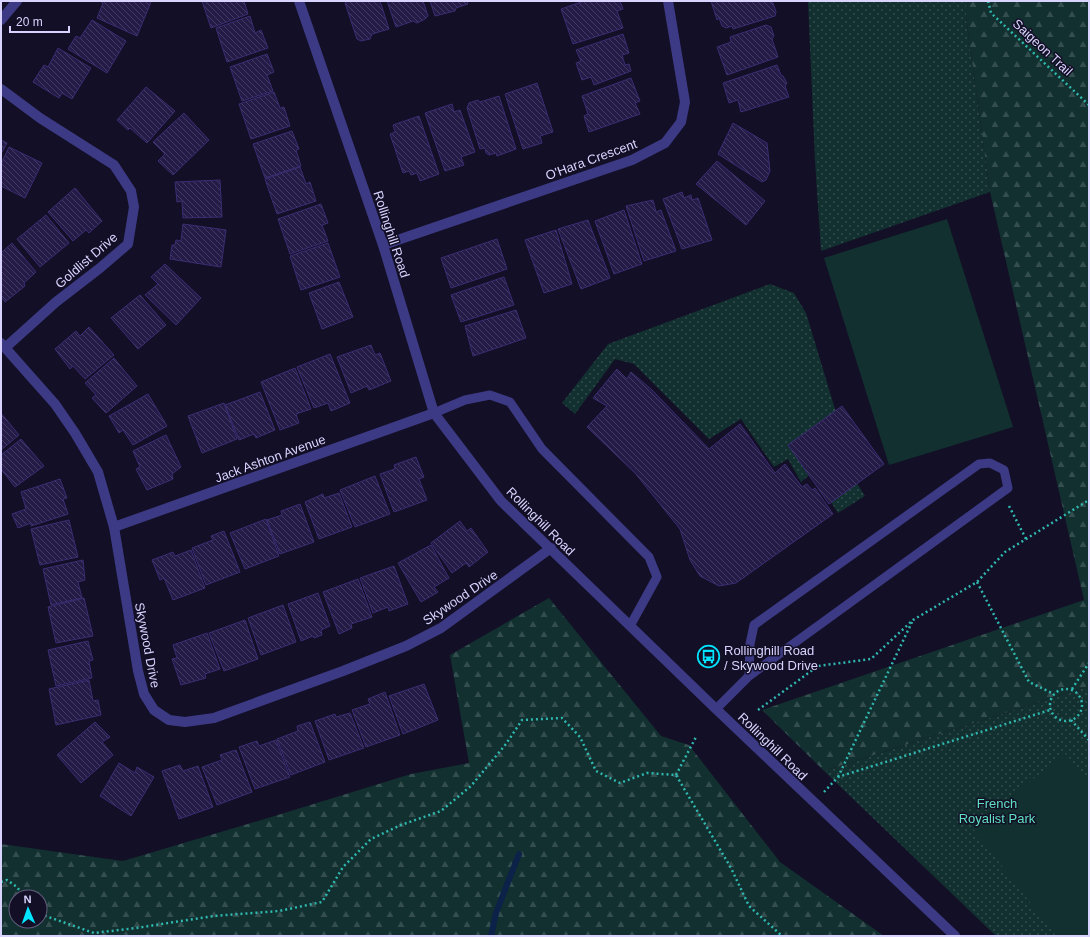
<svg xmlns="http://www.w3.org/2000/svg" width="1090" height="937" viewBox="0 0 1090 937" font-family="Helvetica,sans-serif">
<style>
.green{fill:url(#green-dots)}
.forest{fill:url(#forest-firs);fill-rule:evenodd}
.pitch{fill:#12302f}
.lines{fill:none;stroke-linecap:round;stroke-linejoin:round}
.stream{stroke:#0c2248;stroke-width:6}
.building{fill:url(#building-back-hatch);stroke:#3b2d73}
.path{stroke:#2fb8b0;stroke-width:2.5;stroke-dasharray:2 3;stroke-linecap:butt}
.service{stroke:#3d3a85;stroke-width:9}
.minor{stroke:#3d3a85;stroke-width:10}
.tertiary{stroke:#3d3a85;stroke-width:10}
.labels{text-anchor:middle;stroke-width:3;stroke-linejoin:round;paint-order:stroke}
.street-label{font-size:13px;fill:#d9d4ff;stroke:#130f26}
.poi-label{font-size:13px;fill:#d9d4ff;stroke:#130f26;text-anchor:start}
.park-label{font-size:13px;fill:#5fe0c0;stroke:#130f26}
</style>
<defs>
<pattern id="green-dots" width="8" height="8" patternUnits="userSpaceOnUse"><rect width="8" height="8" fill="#12302f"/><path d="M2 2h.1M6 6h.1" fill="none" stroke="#344d4e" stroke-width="1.8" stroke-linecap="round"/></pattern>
<pattern id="forest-firs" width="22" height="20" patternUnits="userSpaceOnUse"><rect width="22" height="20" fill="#12302f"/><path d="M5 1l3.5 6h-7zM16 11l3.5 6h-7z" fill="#344d4e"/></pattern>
<pattern id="building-back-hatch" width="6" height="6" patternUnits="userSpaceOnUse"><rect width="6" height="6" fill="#241b47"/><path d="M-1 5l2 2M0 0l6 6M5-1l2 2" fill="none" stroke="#433b63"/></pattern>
</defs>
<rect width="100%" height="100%" fill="#130f26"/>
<g class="green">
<polygon points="808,1 966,1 966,17 990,192 821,251 815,161"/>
<polygon points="770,284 794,293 806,313 858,485 865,496 838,513 812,473 801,482 788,459 774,467 741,419 709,439 634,364 615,359 575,414 562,403 608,344"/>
<polygon points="1089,686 1089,936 996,936 824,771"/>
</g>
<g class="forest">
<polygon points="966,1 1089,1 1089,686 824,771 762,710 1084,600 990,192 966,17"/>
<path d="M 549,598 L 661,736 L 689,745 L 780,862 L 884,936 L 1,936 L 1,844 L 123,861 L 268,818 L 411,774 L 469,763 L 450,655 ZM 16,897 L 40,897 L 40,921 L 16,921 Z"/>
</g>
<g class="pitch">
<polygon points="947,219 1013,427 889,465 824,258"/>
<polygon points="1066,754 1089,784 1089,936 1056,936 971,826"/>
</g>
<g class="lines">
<polyline class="stream" points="491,936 496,913 519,854"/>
</g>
<g class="building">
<polygon points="100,1 149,1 151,2 137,36 97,18 103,3"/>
<polygon points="202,1 244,1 248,14 211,28"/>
<polygon points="349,1 380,1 389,29 372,34 370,39 361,41 357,39 345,3"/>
<polygon points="387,1 423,1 428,16 425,19 417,23 413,21 396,27"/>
<polygon points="430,1 467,1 468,4 456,8 455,11 435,16"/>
<polygon points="584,1 620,1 623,9 617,11 623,28 573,44 561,9"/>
<polygon points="711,1 770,1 773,3 776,12 775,16 733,29 732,26 726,28 722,26 719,18 717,20"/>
<polygon points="250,16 255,33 261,30 268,48 227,62 216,28"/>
<polygon points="92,20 126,41 107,73 68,49 76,36 80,38"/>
<polygon points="766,25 771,27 774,36 772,39 778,57 727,75 717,47 731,42 730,37"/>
<polygon points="623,34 629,53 622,55 625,65 629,64 631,71 594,85 591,77 582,80 576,63 581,61 576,50"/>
<polygon points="58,48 91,68 72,99 62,93 59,98 33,82 44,65 48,67"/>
<polygon points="267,54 274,72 267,75 273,91 242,101 230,67"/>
<polygon points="777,65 781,75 783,76 787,83 785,86 789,97 741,112 738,100 729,103 723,83"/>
<polygon points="631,78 640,101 635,103 640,114 589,132 584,116 588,114 582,96"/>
<polygon points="537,83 553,132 540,136 542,143 523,149 505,94"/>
<polygon points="146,87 175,111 147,143 130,128 128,130 117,120"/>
<polygon points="274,92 280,108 284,107 290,126 251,139 239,104"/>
<polygon points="499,96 516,149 497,156 496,153 489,155 486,153 485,148 480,149 467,108 469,103 478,100 480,102"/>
<polygon points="452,104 454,112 460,110 475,152 461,157 464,165 445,171 425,113"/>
<polygon points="184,113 209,140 173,175 158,161 165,154 153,142"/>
<polygon points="419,116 439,174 420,181 417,173 411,175 409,171 403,173 390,134 395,132 393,125"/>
<polygon points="733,123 767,143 770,171 766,180 762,182 718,154"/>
<polygon points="292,131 299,149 296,150 301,166 265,178 253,144"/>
<polygon points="1,140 7,143 1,154"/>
<polygon points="9,147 42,163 25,198 1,186 1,164"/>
<polygon points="717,161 765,201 746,225 696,184"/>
<polygon points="300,167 306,184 310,182 316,201 277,214 265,179"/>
<polygon points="220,180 222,217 183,218 182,201 177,202 175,182"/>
<polygon points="75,188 102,221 89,233 86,230 73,241 48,212"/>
<polygon points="682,192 684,198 691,195 692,200 698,198 712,240 682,249 663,199"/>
<polygon points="653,200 656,212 661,210 676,251 644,261 626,206"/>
<polygon points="321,204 328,223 322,225 328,241 290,254 278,219"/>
<polygon points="624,210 642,264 614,274 595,221"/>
<polygon points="46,215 69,243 40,267 17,239"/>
<polygon points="588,220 610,278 581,289 558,229"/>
<polygon points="183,224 226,230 221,267 170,259 172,245 175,245 176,240 181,241"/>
<polygon points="556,230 572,284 544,293 525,240"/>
<polygon points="497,239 507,269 451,288 441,258"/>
<polygon points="12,243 36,272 24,283 25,286 5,302 1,297 1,253"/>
<polygon points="328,243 340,277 301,290 290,256"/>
<polygon points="165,264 201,298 176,325 145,295 158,284 151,277"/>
<polygon points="504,277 514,305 461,322 451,295"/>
<polygon points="339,282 353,317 322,329 309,293"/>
<polygon points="140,295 166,325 138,349 111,318"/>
<polygon points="516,310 526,338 473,356 465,326"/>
<polygon points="89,327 114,355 85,379 73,366 70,369 55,349 76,331 80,336"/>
<polygon points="371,345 375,355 380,353 391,381 369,390 367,386 351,393 337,357"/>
<polygon points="330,354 350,403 331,411 328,403 314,408 297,367"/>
<polygon points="114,358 137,386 106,413 92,398 96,395 85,383"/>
<polygon points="295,368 311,409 296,414 299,423 280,430 261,382"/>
<polygon points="617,369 627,379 631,372 652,390 709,449 740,424 775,473 785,464 802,487 807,484 812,490 815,488 833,514 736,583 719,586 700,576 690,560 680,529 635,473 587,427 607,406 593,398"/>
<polygon points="260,392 275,430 256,438 254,434 239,440 225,405"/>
<polygon points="148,394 167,426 133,445 123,430 119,433 109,416"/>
<polygon points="224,403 237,439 202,453 188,416"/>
<polygon points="842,406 884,464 829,504 788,445"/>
<polygon points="1,413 19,435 1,450"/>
<polygon points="166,435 181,467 172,474 173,479 147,490 136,469 140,467 133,451"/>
<polygon points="21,439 44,466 15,487 1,469 1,455"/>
<polygon points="416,457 424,477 419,479 427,500 394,512 380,474 395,469 394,465"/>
<polygon points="375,476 390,514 355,527 340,490"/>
<polygon points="60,479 67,498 63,499 68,514 31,526 31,523 18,528 12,514 26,509 21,492"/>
<polygon points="339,493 352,527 319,539 305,502 323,494 324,498"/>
<polygon points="300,504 314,542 280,554 267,520 282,515 281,511"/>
<polygon points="266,519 279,556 245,569 230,533"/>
<polygon points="69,520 78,557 40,565 31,529"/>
<polygon points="460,521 467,531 471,528 488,552 469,567 466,563 452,573 431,543"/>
<polygon points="224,531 240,572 206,585 192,548 213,540 211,536"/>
<polygon points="431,545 449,578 434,587 438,592 421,602 398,563"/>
<polygon points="191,550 205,588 173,600 164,578 160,580 152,560 173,552 175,556"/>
<polygon points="83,560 85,580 78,582 82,598 51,605 43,569"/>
<polygon points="394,566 408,604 389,611 388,607 373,613 360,578"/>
<polygon points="358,579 372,617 351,624 352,628 339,634 323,592"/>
<polygon points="318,593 330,626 321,630 322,635 314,638 313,636 301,641 288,604"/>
<polygon points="84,598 93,636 56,643 48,607"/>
<polygon points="283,605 296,642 261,655 248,618"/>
<polygon points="245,620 258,659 224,671 209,633"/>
<polygon points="207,633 220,669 205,674 206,678 181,685 172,659 177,658 173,645"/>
<polygon points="88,641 93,660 89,661 92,678 56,686 48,650"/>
<polygon points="89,680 93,701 98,700 101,715 56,725 49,689"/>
<polygon points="424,684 438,720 403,734 389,696"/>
<polygon points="385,692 400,735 366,747 352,710 370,704 368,699"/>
<polygon points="350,713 364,748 329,760 315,721 335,714 336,717"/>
<polygon points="95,722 110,737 102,742 113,755 81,783 57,755"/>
<polygon points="310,722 325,762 291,775 277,739 298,731 297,726"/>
<polygon points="276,740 290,777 255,789 239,747 257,741 259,746"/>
<polygon points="236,750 252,792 217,805 202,767 222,760 220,755"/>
<polygon points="119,763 135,773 137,767 154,777 131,816 100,796"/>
<polygon points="180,765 183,771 198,766 213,807 179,819 162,771"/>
</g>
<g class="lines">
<g class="path">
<polyline points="988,1 991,13 1089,105"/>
<polyline points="1009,506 1026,539"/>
<polyline points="977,582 1029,682 1054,694"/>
<circle cx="1066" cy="705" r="16"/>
<polyline points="1072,689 1089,663"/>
<polyline points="758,710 818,666 871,659 913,620 977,582 1005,552 1089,500"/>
<polyline points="1071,720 1089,740"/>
<polyline points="676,775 696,737"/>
<polyline points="838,777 912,622"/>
<polyline points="824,792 838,777 1050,710"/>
<polyline points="1,882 7,880 17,887 24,897"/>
<polyline points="40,914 94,933 136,928 214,916 279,911 322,902 343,867 371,839 401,825 441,811 471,786 506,744 522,720 562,718 580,737 596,771 620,783 647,773 676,775 731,868 749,906 782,936"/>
</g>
<g class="service">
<polyline points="434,413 465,400 490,395 510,402 542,449 649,557 657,577 630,626"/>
<polyline points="716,709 749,676 1008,488 1004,470 990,463 979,464 754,625 750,644 749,676"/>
</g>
<g class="minor">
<polyline points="1,20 17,1"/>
<polyline points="1,89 40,118 114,165 131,191 134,207 128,244 100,268 56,302 6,347"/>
<polyline points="383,245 632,160 665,143 681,122 685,102 668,1"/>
<polyline points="1,343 55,404 75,433 98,472 114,527 138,671 144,694 154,710 169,720 185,722 214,718 343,671 406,646 441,628 551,548"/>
<polyline points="114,527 434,413"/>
</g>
<polyline class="tertiary" points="299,1 383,245 434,413 501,501 716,709 955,936"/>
</g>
<defs>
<symbol id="bus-ring" viewBox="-11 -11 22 22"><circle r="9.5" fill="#130f26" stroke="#00e5ff" stroke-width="1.5"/><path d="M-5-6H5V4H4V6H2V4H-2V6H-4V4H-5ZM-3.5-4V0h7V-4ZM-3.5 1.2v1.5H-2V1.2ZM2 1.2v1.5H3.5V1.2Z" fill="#00e5ff"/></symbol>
</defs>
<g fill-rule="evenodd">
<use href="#bus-ring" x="696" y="644" width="25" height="25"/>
</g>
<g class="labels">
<g class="street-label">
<text transform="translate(1043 47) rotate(43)" y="5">Saigeon Trail</text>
<text transform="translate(591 159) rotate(-20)" y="5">O'Hara Crescent</text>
<text transform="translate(392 234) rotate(72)" y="5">Rollinghill Road</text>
<text transform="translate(86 260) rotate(-41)" y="5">Goldlist Drive</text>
<text transform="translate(270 458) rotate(-20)" y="5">Jack Ashton Avenue</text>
<text transform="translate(541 521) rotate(45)" y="5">Rollinghill Road</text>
<text transform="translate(460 597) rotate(-34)" y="5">Skywood Drive</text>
<text transform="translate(148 645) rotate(79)" y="5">Skywood Drive</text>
<text transform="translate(773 746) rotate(44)" y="5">Rollinghill Road</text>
</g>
<g class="poi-label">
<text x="724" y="655">Rollinghill Road<tspan x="724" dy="15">/ Skywood Drive</tspan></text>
</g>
<g class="park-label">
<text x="997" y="808">French<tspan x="997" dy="15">Royalist Park</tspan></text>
</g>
</g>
<rect width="1090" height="937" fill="none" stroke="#d9d4ff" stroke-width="4"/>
<g transform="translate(28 909) rotate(358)"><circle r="19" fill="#130f26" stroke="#625e7d"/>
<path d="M0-3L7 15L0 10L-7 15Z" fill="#00e5ff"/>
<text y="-6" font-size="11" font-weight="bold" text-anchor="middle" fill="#d9d4ff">N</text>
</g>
<path d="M10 26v6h59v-6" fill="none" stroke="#d9d4ff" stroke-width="2"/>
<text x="16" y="26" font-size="12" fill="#d9d4ff" stroke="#130f26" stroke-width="3" paint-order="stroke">20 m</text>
</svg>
